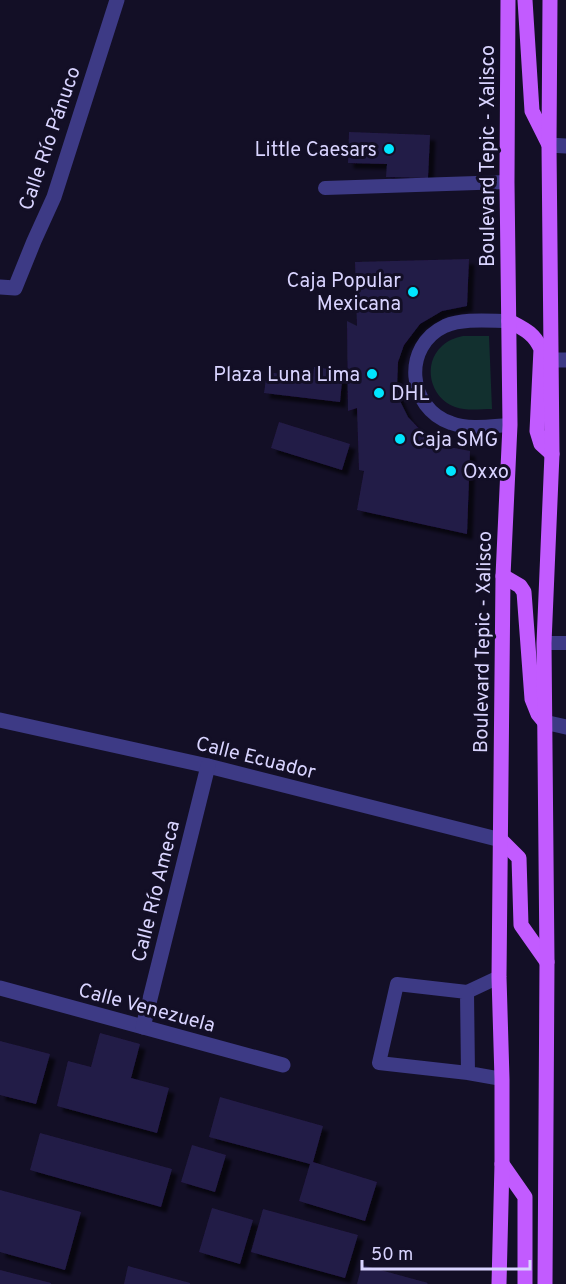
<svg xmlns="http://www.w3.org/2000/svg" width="566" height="1284" viewBox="0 0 566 1284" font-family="Overpass,sans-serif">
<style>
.green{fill:#12302f}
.building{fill:#241b47;filter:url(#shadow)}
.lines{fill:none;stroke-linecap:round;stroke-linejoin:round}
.service{stroke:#3d3a85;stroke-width:14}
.minor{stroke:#3d3a85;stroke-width:15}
.primary{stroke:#c25bff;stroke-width:15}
.poi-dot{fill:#00e5ff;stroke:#130f26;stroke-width:2}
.labels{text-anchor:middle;stroke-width:6;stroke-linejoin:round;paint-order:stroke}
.street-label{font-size:20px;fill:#d9d4ff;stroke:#130f26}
.poi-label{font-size:20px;fill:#d9d4ff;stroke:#130f26;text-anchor:end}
</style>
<defs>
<filter id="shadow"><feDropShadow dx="5.5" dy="5.5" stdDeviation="1.5" flood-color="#0009"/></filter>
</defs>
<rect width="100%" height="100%" fill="#130f26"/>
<path class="green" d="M 463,336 L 489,336 L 492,409 C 480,409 466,411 455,407 C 430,398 422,364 442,346 C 448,340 455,338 463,336 Z"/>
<g class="building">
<polygon points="349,132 430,135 428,178 386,177 387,164 348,163"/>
<polygon points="469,259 467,306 442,311 420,324 404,345 398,362 397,387 400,401 408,417 428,438 444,446 470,451 467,534 357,510 364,471 359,470 357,408 348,411 347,321 357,326 355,262"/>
<polygon points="314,367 343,371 340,402 264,393 267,372 313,378"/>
<polygon points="279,422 350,444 342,470 271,448"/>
<polygon points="100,1033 140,1044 131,1078 169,1088 157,1133 57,1106 68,1061 91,1067"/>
<polygon points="0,1041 50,1054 36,1104 0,1095"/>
<polygon points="220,1097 323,1126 313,1162 377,1182 365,1221 299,1201 310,1164 209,1137"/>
<polygon points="40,1133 172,1169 161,1207 30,1170"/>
<polygon points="192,1145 226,1155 215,1192 181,1182"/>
<polygon points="0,1190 81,1212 65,1270 0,1252"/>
<polygon points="212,1208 253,1220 240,1264 199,1252"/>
<polygon points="263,1209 358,1235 345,1278 251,1252"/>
<polygon points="362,1265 428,1283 427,1284 357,1284"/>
<polygon points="128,1266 190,1283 190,1284 124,1284"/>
<polygon points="0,1270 51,1283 51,1284 0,1284"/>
</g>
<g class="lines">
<g class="service">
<polyline points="325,188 507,182"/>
<path d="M 509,321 C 489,321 464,318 445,326 C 402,346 407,408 451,423 C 469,430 492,426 510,425"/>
<polyline points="544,643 566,643"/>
<polyline points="467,992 499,977"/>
<polyline points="468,1073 467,992 397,984 379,1063 468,1073 502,1079"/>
</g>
<g class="minor">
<polyline points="549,145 566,146"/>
<polyline points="0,287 15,288 34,241 54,197 117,0"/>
<polyline points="552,360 566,360"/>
<polyline points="0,720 208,766 501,840"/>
<polyline points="544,722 566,727"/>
<polyline points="0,988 283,1065"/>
<polyline points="143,1027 208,766"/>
</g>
<g class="primary">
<polyline points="525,0 532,111 548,143"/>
<path d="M 509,321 C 524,329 534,333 541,349 L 537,431 L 541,444 L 552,454"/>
<polyline points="503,576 520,586 524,592 532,699 538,714 543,720"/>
<polyline points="501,840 519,858 521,925 547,962"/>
<polyline points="502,1164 525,1197 525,1284"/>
<polyline points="499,1284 502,1164 502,1079 499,977 503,576 510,425 507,182 508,0"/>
<polyline points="545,1284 547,962 544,643 552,454 549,145 550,0"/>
</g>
</g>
<g class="poi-dot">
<circle cx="389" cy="149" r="6"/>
<circle cx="413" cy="292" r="6"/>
<circle cx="372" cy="374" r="6"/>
<circle cx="379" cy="393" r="6"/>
<circle cx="400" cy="439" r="6"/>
<circle cx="451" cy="471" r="6"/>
</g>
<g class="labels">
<g class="street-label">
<text transform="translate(49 138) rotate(-71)" y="7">Calle Río Pánuco</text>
<text transform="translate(487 156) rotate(-90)" y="7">Boulevard Tepic - Xalisco</text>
<text transform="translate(482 642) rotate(-89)" y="7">Boulevard Tepic - Xalisco</text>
<text transform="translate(256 757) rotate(14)" y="7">Calle Ecuador</text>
<text transform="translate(155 891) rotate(-76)" y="7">Calle Río Ameca</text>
<text transform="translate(147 1007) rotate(15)" y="7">Calle Venezuela</text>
</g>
<g class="poi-label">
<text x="377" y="156">Little Caesars</text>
<text x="401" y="287">Caja Popular<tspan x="401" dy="23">Mexicana</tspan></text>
<text x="360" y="381">Plaza Luna Lima</text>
<text x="391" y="400" text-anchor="start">DHL</text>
<text x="412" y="446" text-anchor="start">Caja SMG</text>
<text x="463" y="478" text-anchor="start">Oxxo</text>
</g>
</g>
<path d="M362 1260v9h168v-9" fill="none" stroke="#d9d4ff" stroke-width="3"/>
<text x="371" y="1260" font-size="18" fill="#d9d4ff" stroke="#130f26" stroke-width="4.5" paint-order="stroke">50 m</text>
</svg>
